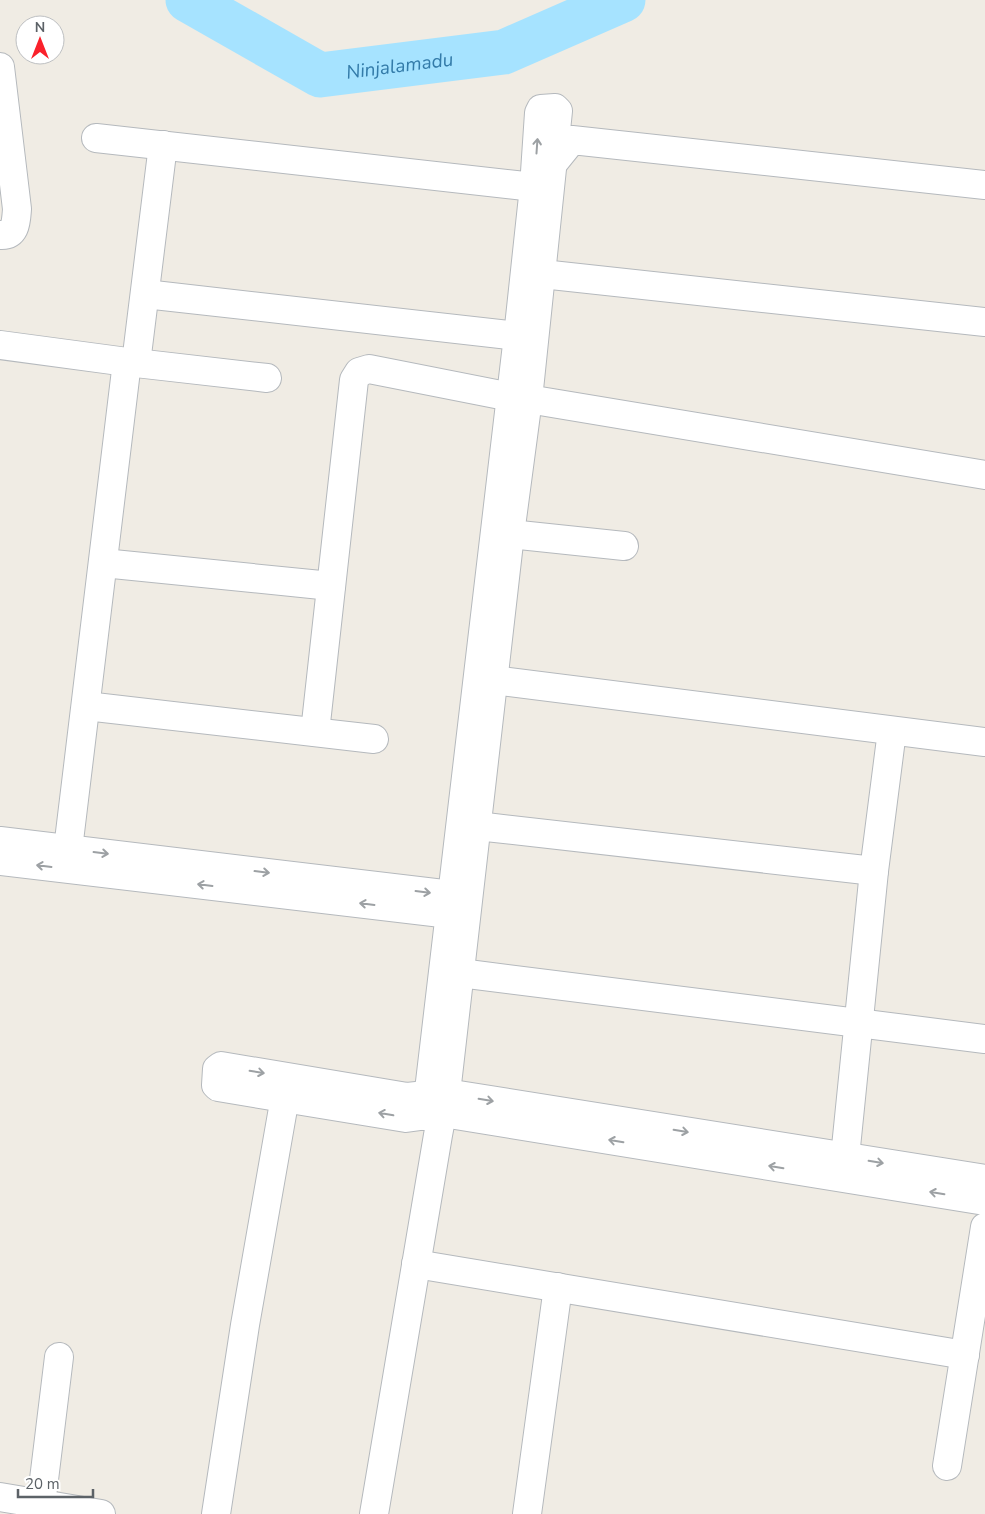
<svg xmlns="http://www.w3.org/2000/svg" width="985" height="1514" viewBox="0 0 985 1514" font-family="'Nunito Sans',sans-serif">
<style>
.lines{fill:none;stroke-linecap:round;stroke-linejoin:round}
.river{stroke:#a6e3ff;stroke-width:45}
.minor-casing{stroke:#b5b9bd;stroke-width:30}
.minor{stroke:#fff;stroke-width:28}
.oneway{stroke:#9da1a4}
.labels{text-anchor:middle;stroke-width:5;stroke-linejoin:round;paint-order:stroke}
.water-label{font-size:19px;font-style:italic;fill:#337ba9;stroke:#fff}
</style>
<rect width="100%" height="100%" fill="#f0ece4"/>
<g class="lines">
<path class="river" id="s1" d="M 188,0 L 320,75 L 504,52 L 623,0"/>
<defs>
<g id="minor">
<path d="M 0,67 L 17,209 C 16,222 16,236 0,235"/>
<polyline points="96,138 534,187 572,140 985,185"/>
<polyline points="542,274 985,322"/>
<polyline points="145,294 518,336"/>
<polyline points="0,345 127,362 267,378"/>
<polyline points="136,363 163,145"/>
<polyline points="528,399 985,475"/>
<polyline points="510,534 624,546"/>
<polyline points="103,563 331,586"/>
<polyline points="493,680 985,742"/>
<polyline points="86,706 374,739"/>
<polyline points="315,732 354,380 359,372 369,369 511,397"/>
<polyline points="477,826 874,871"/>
<polyline points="0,841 452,895"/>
<polyline points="68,849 127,362"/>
<polyline points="0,861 450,914"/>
<polyline points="460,973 985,1039"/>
<polyline points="845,1157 874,871 892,731"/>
<polyline points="985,1179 446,1093 407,1097 221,1066 217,1069 216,1085 218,1087 406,1118 443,1113 985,1201"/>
<polyline points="416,1264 965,1355"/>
<polyline points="947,1466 985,1227"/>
<polyline points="0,1497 101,1514"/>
<polyline points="41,1504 59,1357"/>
<polyline points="216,1514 245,1325 285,1097"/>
<polyline points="374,1514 438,1135 446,1093 510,534 528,399 558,111 555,108 541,109 539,113 534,187 518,336 430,1082 424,1116"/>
<polyline points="527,1514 558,1287"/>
</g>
</defs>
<use href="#minor" class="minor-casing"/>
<use href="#minor" class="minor"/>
</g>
<defs><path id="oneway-shaft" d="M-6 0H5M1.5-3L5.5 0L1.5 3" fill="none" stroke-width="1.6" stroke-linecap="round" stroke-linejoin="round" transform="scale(1.25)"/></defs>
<g class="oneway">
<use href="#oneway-shaft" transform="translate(537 146) rotate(-86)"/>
<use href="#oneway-shaft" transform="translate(101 853) rotate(7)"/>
<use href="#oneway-shaft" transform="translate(44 866) rotate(-173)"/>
<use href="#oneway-shaft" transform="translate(262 872) rotate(7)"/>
<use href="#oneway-shaft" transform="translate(205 885) rotate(-173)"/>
<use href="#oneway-shaft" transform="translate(423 892) rotate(7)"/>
<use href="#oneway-shaft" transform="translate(367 904) rotate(-173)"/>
<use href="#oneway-shaft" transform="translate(257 1072) rotate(9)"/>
<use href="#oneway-shaft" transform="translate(486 1100) rotate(9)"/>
<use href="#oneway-shaft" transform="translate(386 1114) rotate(-170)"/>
<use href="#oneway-shaft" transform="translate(681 1131) rotate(9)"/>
<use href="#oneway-shaft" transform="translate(616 1141) rotate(-171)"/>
<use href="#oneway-shaft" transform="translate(876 1162) rotate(9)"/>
<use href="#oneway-shaft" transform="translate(776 1167) rotate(-171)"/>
<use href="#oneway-shaft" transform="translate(937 1193) rotate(-171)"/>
</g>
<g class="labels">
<g class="water-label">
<text dy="7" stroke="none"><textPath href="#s1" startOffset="232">Ninjalamadu</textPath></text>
</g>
</g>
<g transform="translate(40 40)"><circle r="24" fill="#ffffff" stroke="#bec0c2"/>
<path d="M0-4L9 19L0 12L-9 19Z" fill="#fa212b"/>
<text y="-8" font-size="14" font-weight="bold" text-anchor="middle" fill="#5c6267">N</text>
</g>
<path d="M18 1489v8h75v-8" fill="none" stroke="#5c6267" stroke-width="2.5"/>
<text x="25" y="1489" font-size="15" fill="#5c6267" stroke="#ffffff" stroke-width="4" paint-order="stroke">20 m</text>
</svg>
